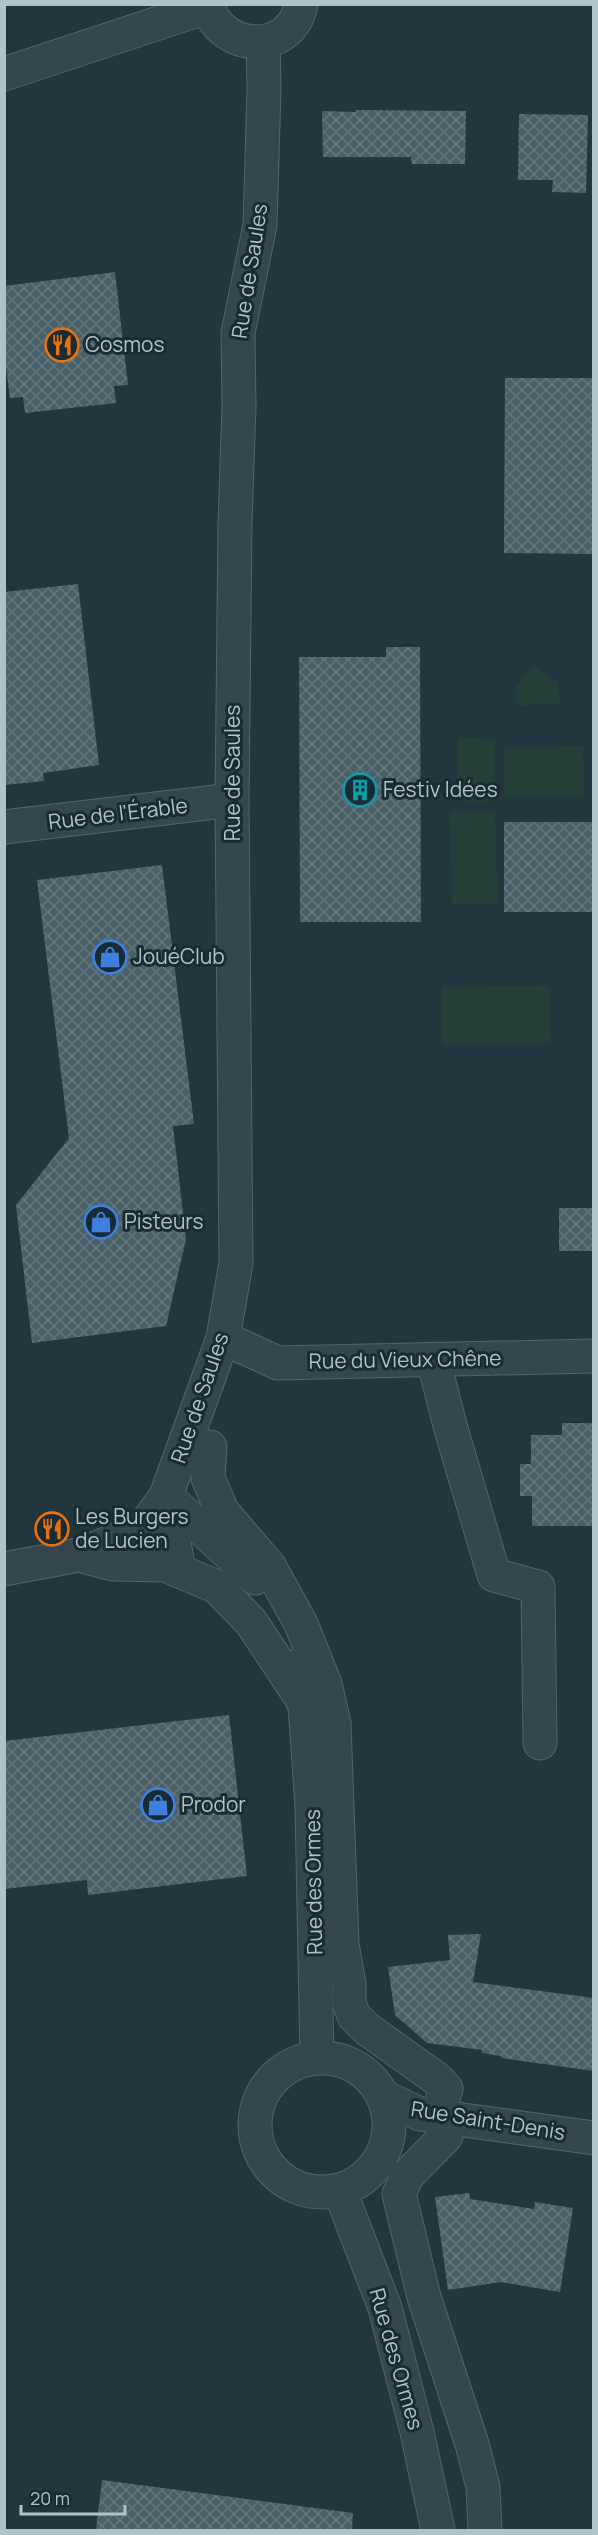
<svg xmlns="http://www.w3.org/2000/svg" width="598" height="2535" viewBox="0 0 598 2535" font-family="Manrope,sans-serif">
<style>
.grass{fill:#243f3a}
.building{fill:url(#building-cross-hatch)}
.lines{fill:none;stroke-linecap:round;stroke-linejoin:round}
.minor-casing{stroke:#54646c;stroke-width:35}
.minor{stroke:#36464e;stroke-width:33}
.labels{text-anchor:middle;stroke-width:6;stroke-linejoin:round;paint-order:stroke}
.street-label{font-size:21px;fill:#b1c1c9;stroke:#1b2b33}
.poi-label{font-size:21px;fill:#b1c1c9;stroke:#1b2b33;text-anchor:start}
</style>
<defs>
<pattern id="building-cross-hatch" width="8" height="8" patternUnits="userSpaceOnUse" patternTransform="scale(1.5)"><rect width="8" height="8" fill="#4a6069"/><path d="M0 0l8 8M0 8l8-8" fill="none" stroke="#62757d"/></pattern>
</defs>
<rect width="100%" height="100%" fill="#22363e"/>
<g class="grass">
<polygon points="533,666 557,681 560,703 517,706 515,688"/>
<polygon points="458,738 495,739 495,801 458,801"/>
<polygon points="583,746 584,795 505,796 503,748"/>
<polygon points="495,811 498,904 452,905 450,812"/>
<polygon points="549,986 550,1043 442,1044 442,987"/>
</g>
<g class="building">
<polygon points="356,110 466,111 465,164 412,164 411,157 323,157 322,111 356,112"/>
<polygon points="519,114 588,115 586,193 552,192 553,180 518,180"/>
<polygon points="115,272 128,385 114,386 116,403 25,413 23,397 10,398 4,351 4,286"/>
<polygon points="505,378 594,378 594,554 504,553"/>
<polygon points="78,584 99,765 43,773 44,781 4,785 4,592"/>
<polygon points="386,647 420,647 421,922 300,922 299,657 386,657"/>
<rect x="504" y="822" width="90" height="90"/>
<polygon points="162,865 194,1124 173,1126 186,1239 166,1326 32,1343 16,1205 69,1138 37,880"/>
<rect x="559" y="1208" width="35" height="43"/>
<polygon points="562,1423 593,1423 594,1526 532,1526 532,1496 520,1496 520,1464 531,1464 531,1435 562,1435"/>
<polygon points="229,1715 247,1876 88,1895 87,1880 4,1889 4,1741"/>
<polygon points="481,1934 473,1982 594,1998 594,2071 501,2058 501,2056 482,2053 482,2050 427,2043 395,2015 388,1967 450,1960 448,1935"/>
<polygon points="469,2193 470,2199 534,2209 535,2202 573,2208 560,2292 501,2282 448,2290 435,2197"/>
<polygon points="102,2480 353,2513 352,2530 96,2530"/>
</g>
<g class="lines">
<defs>
<g id="minor">
<path d="M 207,4 C 220,53 292,56 301,4"/>
<polyline points="4,74 207,7"/>
<polyline points="4,827 232,800"/>
<polyline points="223,1338 278,1363 594,1356"/>
<polyline points="433,1359 451,1429 494,1575 538,1587 540,1743"/>
<polyline points="210,1447 208,1478 222,1511 269,1566 301,1624 325,1684 334,1723 342,1944 349,1984 349,2003 354,2016 367,2029 437,2079 446,2089 437,2116 446,2136 407,2176 399,2194 424,2297 472,2444 483,2487 485,2530"/>
<polyline points="166,1496 255,1578"/>
<polyline points="166,1496 179,1571"/>
<polyline points="79,1555 113,1564 165,1565 217,1587 251,1622 304,1702"/>
<polyline points="4,1569 79,1555 142,1529 166,1496 223,1338 236,1263 232,800 235,524 239,406 238,333 260,225 264,89 263,42"/>
<polyline points="302,1663 312,1806 317,2058"/>
<circle cx="322" cy="2125" r="67"/>
<polyline points="384,2097 420,2114 594,2138"/>
<polyline points="340,2191 385,2308 417,2432 438,2530"/>
</g>
</defs>
<use href="#minor" class="minor-casing"/>
<use href="#minor" class="minor"/>
</g>
<defs>
<symbol id="restaurant-ring" viewBox="-11 -11 22 22"><circle r="9.5" fill="#1b2b33" stroke="#e8710a" stroke-width="1.5"/><path d="M-5-6h1v4h1v-4h1v4h1v-4h1v5L-1.5 .5V6h-2V.5L-5-1ZM5-6V6H3V1.5H1.5Q1.5-4 5-6Z" fill="#e8710a"/></symbol>
<symbol id="building-ring" viewBox="-11 -11 22 22"><circle r="9.5" fill="#1b2b33" stroke="#0f9aa8" stroke-width="1.5"/><path d="M-4-6H4V6H1V3H-1V6H-4ZM-2.5-4.3h1.7v1.8h-1.7ZM.8-4.3h1.7v1.8H.8ZM-2.5-1h1.7V.8h-1.7ZM.8-1h1.7V.8H.8Z" fill="#0f9aa8"/></symbol>
<symbol id="shop-ring" viewBox="-11 -11 22 22"><circle r="9.5" fill="#1b2b33" stroke="#3f7fe0" stroke-width="1.5"/><path d="M-5-2.5h2.3a2.7 3.5 0 0 1 5.4 0H5L5.5 6h-11ZM-1.5-2.5h3a1.5 2.3 0 0 0-3 0Z" fill="#3f7fe0"/></symbol>
</defs>
<g fill-rule="evenodd">
<use href="#restaurant-ring" x="43" y="326" width="38" height="38"/>
<use href="#building-ring" x="341" y="771" width="38" height="38"/>
<use href="#shop-ring" x="91" y="938" width="38" height="38"/>
<use href="#shop-ring" x="82" y="1203" width="38" height="38"/>
<use href="#restaurant-ring" x="33" y="1510" width="38" height="38"/>
<use href="#shop-ring" x="139" y="1786" width="38" height="38"/>
</g>
<g class="labels">
<g class="street-label">
<text transform="translate(250 271) rotate(-81)" y="7">Rue de Saules</text>
<text transform="translate(233 773) rotate(-90)" y="7">Rue de Saules</text>
<text transform="translate(118 814) rotate(-7)" y="7">Rue de l'Érable</text>
<text transform="translate(405 1360) rotate(-1)" y="7">Rue du Vieux Chêne</text>
<text transform="translate(200 1398) rotate(-71)" y="7">Rue de Saules</text>
<text transform="translate(314 1882) rotate(-91)" y="7">Rue des Ormes</text>
<text transform="translate(488 2121) rotate(9)" y="7">Rue Saint-Denis</text>
<text transform="translate(396 2359) rotate(74)" y="7">Rue des Ormes</text>
</g>
<g class="poi-label">
<text x="85" y="352">Cosmos</text>
<text x="383" y="797">Festiv Idées</text>
<text x="133" y="964">JouéClub</text>
<text x="124" y="1229">Pisteurs</text>
<text x="75" y="1524">Les Burgers<tspan x="75" dy="24">de Lucien</tspan></text>
<text x="181" y="1812">Prodor</text>
</g>
</g>
<rect width="598" height="2535" fill="none" stroke="#b1c1c9" stroke-width="12"/>
<path d="M21 2505v9h104v-9" fill="none" stroke="#b1c1c9" stroke-width="3"/>
<text x="30" y="2505" font-size="18" fill="#b1c1c9" stroke="#1b2b33" stroke-width="4.5" paint-order="stroke">20 m</text>
</svg>
